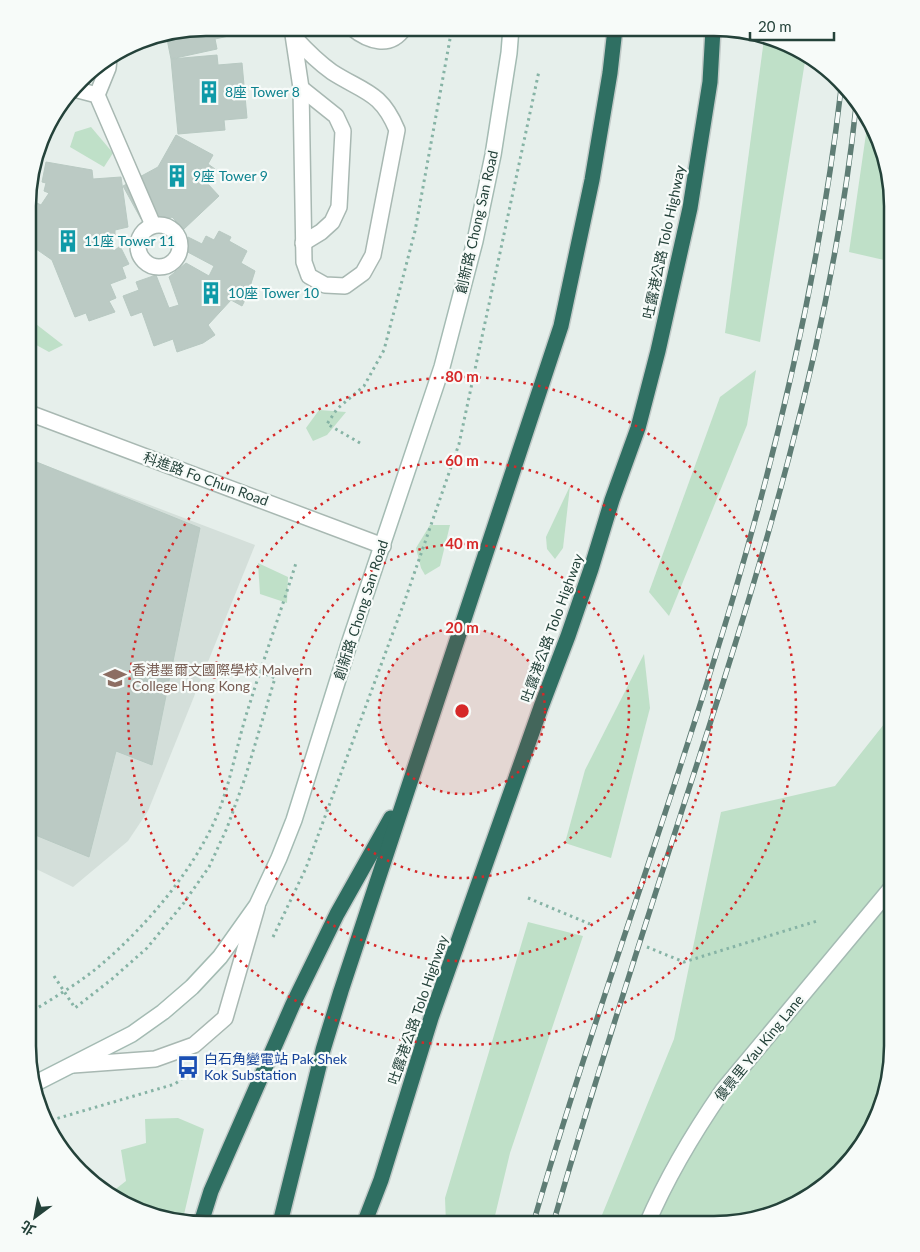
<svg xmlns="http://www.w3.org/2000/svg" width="920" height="1252" viewBox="0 0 920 1252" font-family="Lato,'Noto Sans TC',sans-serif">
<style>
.built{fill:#d4dfda}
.green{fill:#bfe0c8}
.building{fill:#bbcac4;stroke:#b8c9c2}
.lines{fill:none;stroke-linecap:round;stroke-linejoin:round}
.lane-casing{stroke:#a8b8b2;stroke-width:18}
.street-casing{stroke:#a8b8b2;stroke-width:18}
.secondary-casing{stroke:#a4bbb3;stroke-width:18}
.highway-casing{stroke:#c2cac8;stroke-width:18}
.path{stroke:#86b3a5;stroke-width:3;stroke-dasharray:2.5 4;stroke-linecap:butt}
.lane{stroke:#fff;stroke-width:15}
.street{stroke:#fff;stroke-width:15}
.secondary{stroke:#fff;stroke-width:15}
.highway{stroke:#2f6f62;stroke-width:15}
.rail-casing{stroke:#5f7d75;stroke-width:5.5}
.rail{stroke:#f7fbf9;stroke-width:4;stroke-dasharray:11;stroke-linecap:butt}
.ring{fill:none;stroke:#d62828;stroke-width:2.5;stroke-dasharray:2.5 5}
.labels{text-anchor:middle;stroke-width:4.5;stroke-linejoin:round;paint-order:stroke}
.culture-label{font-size:14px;fill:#0d838f;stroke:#f7fbf9;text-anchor:start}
.street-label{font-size:14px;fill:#24423a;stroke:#f7fbf9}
.education-label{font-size:14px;fill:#785e54;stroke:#f7fbf9;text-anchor:start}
.transit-label{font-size:14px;fill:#164399;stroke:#f7fbf9;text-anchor:start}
.rim{fill:none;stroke:#24423a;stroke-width:2.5}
.centre{fill:#d62828;stroke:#f7fbf9;stroke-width:2.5}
.ring-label{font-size:15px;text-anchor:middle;font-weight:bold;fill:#d62828;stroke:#f7fbf9;stroke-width:4.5;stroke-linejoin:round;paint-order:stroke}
</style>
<rect width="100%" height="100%" fill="#e6efeb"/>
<polygon class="built" points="29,459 255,545 148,811 128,841 73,887 28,865"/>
<g class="green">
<polygon points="764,39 806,55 760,342 725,333"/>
<polygon points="868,120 874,127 892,205 892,267 884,260 849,252"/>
<polygon points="91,127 113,153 104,167 70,147 75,132"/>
<polygon points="29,320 32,321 63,345 49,352 29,341"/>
<polygon points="756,370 747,425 669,616 649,592 720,397"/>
<polygon points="319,410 346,412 327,435 313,441 306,428"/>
<polygon points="570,486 563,548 555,559 547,549 546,537"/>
<polygon points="430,525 450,525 440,566 425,575 421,568 416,548"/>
<polygon points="258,563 288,577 287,603 260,594"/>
<polygon points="644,654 650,708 611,858 565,843 585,770"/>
<polygon points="892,714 892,1058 863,1145 793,1206 715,1224 599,1224 602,1215 674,1039 721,812 835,786"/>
<polygon points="528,922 583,936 510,1153 493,1224 446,1224 445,1198"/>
<polygon points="178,1118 204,1129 182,1223 108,1195 126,1181 121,1150 146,1143 145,1119"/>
</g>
<g class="building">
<polygon points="206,28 236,28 238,34 215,39 217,49 171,59 166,34"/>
<polygon points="217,55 218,65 242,63 247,118 224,120 225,130 178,134 171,59"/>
<polygon points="50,120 53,120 41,161 37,160"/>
<polygon points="176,135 213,155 208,164 215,169 207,183 219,196 184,229 172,217 157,225 151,214 141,219 123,186 158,167"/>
<polygon points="46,162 92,170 93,179 121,177 128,227 115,230 115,235 104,239 114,251 120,246 129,264 122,267 126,278 110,284 116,298 109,301 115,312 89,321 86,313 75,317 52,260 29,244 29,199 41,205 49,193 44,191 46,183 42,182"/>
<polygon points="219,231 231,237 229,241 247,251 241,263 255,271 247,296 242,306 231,300 208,325 215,335 203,343 177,352 173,339 154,346 142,312 131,316 123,296 139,290 136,282 156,275 169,308 179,305 169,277 186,263 209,276 214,266 182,249 188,237 202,244 206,236 214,240"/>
<polygon points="29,459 200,528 152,765 116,751 89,857 28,832"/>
</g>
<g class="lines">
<defs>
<g id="lane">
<path d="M 292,28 L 301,88 L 304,262 L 309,276 L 325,285 L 345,286 L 363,273 L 373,255 L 397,130 C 381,91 363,92 332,72 C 318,62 306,50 295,38"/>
<path d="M 352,28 C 368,41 390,49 404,28"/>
<polyline points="301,88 336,116 343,131 339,207 332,222 321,232 303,243"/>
<polyline points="74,89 97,95 153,225"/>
<polyline points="97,95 108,68 109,59"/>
<circle cx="159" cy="246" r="21"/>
<polyline points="73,1065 155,1059 194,1045 225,1018 257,907"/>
</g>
<polyline id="street" points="29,413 383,546"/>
<g id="secondary">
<polyline points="36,1083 132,1034 163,1012 192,987 220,957 257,905 279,858 294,820 350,641 442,367 475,241 493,155 509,53 511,28"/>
<path d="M 647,1224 C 667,1177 694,1132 723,1090 L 892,887"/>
</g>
<g id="highway">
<polyline points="201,1223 211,1191 293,1004 337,914 391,818"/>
<polyline points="280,1223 323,1050 341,991 561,326 592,180 610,73 615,29"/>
<polyline points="364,1224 381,1180 431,1018 541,707 568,636 591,569 612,500 638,428 658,351 690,208 710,82 713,29"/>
</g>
</defs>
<use href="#lane" class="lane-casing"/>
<use href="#street" class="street-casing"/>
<use href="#secondary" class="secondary-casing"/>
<use href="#highway" class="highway-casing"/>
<g class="path">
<polyline points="360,443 327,424 337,409 364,386 384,350 415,231 452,28"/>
<polyline points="528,898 590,924"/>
<polyline points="273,937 306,868 405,600 459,444 539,71"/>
<polyline points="647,947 684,962 817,921"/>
<polyline points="54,976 75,1008 112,979 147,948 183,904 209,867 227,828 245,778 275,678 241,664"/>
<path d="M 28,1014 C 53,998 80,983 103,963 C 147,925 192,872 216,818 C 231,783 237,742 249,706 C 264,658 281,611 296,563"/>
<polyline points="45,1122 175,1084 194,1069"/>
</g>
<use href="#lane" class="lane"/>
<use href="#street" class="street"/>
<use href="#secondary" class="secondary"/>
<use href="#highway" class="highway"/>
<defs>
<g id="rail">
<path d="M 533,1224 C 594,1014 671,808 733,598 C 782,431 821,262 841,89"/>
<path d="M 553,1224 C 594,1082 640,942 685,801 C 759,574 831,344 856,106"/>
</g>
</defs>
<use href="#rail" class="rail-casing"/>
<use href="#rail" class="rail"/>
</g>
<circle cx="462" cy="711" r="83" fill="#d62828" fill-opacity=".12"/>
<g class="ring">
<circle cx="462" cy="711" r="83"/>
<circle cx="462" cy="711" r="167"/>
<circle cx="462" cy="711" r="250"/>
<circle cx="462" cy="711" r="334"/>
</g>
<defs>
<symbol id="building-bare" viewBox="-9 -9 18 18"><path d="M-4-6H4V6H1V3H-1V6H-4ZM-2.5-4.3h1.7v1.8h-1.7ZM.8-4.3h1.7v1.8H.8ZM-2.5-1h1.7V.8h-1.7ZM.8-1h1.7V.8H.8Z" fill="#0f9aa8" stroke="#f7fbf9" stroke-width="2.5" paint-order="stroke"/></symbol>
<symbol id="school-bare" viewBox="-9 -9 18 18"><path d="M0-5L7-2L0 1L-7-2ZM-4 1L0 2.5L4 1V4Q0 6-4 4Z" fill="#8d6e63" stroke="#f7fbf9" stroke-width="2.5" paint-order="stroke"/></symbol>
<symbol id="bus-bare" viewBox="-9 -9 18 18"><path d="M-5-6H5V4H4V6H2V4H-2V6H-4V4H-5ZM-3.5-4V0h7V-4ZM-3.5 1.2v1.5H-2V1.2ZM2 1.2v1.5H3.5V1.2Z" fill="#1a4fb4" stroke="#f7fbf9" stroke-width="2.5" paint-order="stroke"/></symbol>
</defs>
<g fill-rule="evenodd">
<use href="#building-bare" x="193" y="76" width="32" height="32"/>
<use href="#building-bare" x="161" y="160" width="32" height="32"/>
<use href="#building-bare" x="52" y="225" width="32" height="32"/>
<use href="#building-bare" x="195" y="277" width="32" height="32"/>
<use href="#school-bare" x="99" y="662" width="32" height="32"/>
<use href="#bus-bare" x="172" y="1051" width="32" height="32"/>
</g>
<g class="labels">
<g class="culture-label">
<text x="225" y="97">8座 Tower 8</text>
<text x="193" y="181">9座 Tower 9</text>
<text x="84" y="246">11座 Tower 11</text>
<text x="228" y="298">10座 Tower 10</text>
</g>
<g class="street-label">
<text transform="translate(477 222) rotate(-77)" y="5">創新路 Chong San Road</text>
<text transform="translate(664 242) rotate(-78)" y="5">吐露港公路 Tolo Highway</text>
<text transform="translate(206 479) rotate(20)" y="5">科進路 Fo Chun Road</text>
<text transform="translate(361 610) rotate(-72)" y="5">創新路 Chong San Road</text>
<text transform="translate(552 628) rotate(-70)" y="5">吐露港公路 Tolo Highway</text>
<text transform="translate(418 1010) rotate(-71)" y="5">吐露港公路 Tolo Highway</text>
<text transform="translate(759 1048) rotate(-51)" y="5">優景里 Yau King Lane</text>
</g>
<g class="education-label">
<text x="132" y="675">香港墨爾文國際學校 Malvern<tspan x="132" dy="16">College Hong Kong</tspan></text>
</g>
<g class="transit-label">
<text x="204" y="1064">白石角變電站 Pak Shek<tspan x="204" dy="16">Kok Substation</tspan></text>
</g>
</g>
<path d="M0 0H920V1252H0ZM206 36H714A170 170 0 0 1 884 206V1046A170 170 0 0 1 714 1216H206A170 170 0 0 1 36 1046V206A170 170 0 0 1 206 36Z" fill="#f7fbf9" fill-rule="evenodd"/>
<path class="rim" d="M206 36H714A170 170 0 0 1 884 206V1046A170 170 0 0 1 714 1216H206A170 170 0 0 1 36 1046V206A170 170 0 0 1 206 36Z"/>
<circle cx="462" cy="711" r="8" class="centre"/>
<g class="ring-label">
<text x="462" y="382">80 m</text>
<text x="462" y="466">60 m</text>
<text x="462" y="549">40 m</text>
<text x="462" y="633">20 m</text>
</g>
<g transform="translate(35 1217) rotate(212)" stroke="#f7fbf9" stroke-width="4" paint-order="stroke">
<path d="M0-4L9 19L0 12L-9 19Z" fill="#24423a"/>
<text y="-8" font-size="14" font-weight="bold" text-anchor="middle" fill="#24423a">北</text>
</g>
<path d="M750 32v8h84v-8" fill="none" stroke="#24423a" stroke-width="2.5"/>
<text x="758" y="32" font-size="15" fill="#24423a" stroke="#f7fbf9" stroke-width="4" paint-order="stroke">20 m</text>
</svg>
